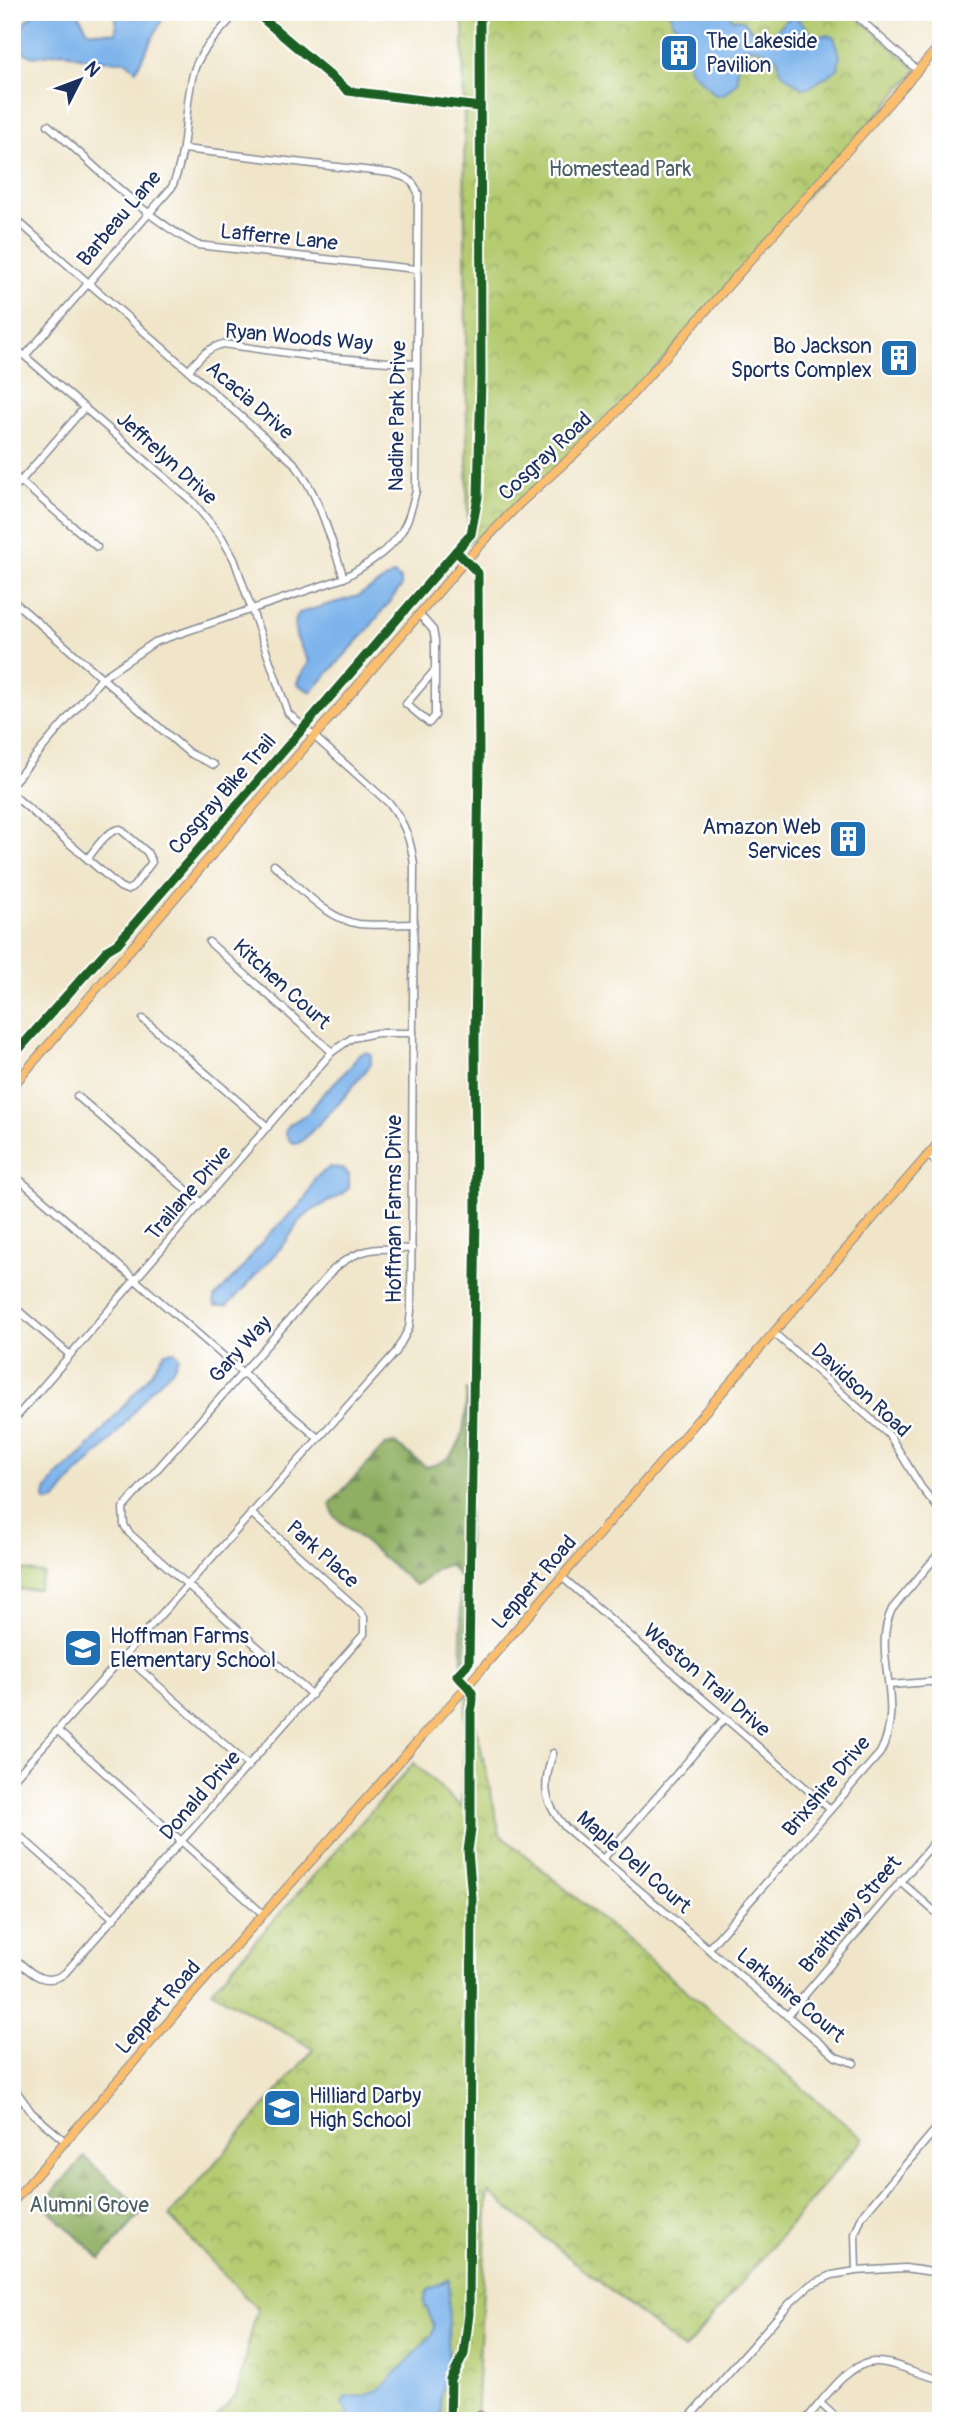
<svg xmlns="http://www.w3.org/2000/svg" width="953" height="2433" viewBox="0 0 953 2433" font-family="Pangolin,sans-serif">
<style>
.forest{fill:url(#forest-firs);stroke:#556f60;stroke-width:2}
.park{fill:url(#park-crowns);stroke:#687d67;stroke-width:2}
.water{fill:#7bb3eb;stroke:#4b71a4;stroke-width:2}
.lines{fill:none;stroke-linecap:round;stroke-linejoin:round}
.minor-casing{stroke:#868a94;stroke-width:9}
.major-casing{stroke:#868a94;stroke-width:10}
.minor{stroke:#fff;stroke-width:6}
.major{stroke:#fabe6e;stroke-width:8}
.cycleway-casing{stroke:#fff;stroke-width:13}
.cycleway{stroke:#1b5e20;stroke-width:9}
.labels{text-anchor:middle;stroke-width:5;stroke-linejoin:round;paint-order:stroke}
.poi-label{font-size:21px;fill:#1b2f5e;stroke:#fff;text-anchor:start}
.park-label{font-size:21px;fill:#495e63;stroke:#fff}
.street-label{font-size:21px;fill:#1b2f5e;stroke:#fff}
</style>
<defs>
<pattern id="forest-firs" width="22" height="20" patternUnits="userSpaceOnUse" patternTransform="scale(1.75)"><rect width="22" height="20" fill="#8faf62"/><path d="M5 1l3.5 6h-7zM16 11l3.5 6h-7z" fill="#748f54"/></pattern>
<pattern id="park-crowns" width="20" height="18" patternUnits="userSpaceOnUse" patternTransform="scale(1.75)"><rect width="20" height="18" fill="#b4cb70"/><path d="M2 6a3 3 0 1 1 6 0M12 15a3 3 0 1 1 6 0" fill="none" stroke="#92a55f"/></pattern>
</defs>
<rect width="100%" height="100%" fill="#fff"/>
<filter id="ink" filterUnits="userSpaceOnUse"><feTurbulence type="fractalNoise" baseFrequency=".0143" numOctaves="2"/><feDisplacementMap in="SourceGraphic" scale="14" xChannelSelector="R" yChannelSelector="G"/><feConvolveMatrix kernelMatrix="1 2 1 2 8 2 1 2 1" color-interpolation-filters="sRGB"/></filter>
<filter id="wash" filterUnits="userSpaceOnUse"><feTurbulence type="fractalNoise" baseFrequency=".00686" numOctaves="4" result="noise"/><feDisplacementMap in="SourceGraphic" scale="28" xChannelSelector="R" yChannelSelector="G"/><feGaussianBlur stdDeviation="1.57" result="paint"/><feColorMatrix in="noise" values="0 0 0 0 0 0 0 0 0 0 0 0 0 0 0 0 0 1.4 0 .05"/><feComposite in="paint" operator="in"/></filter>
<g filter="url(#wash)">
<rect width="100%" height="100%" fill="#f0e5c9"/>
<g class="forest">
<path d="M 467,1389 L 469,1443 L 466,1671 L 462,1666 L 460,1579 L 454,1569 L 447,1565 C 428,1570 432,1580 415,1585 L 334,1516 L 330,1504 L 385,1445 L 395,1443 L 426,1467 C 468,1459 464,1423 467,1389 Z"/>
<polygon points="84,2157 144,2210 101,2259 42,2204"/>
</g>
<g class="park">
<polygon points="465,12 852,12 917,70 600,431 490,532 468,542 463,24"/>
<polygon points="23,1570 44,1574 38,1589 12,1590 12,1573"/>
<polygon points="467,1686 500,1834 863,2139 684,2350 488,2192 476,2421 212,2421 236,2396 257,2309 169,2216 314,2049 211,1991 414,1763 461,1807"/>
</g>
<g class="water">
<polygon points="37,12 77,12 88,31 116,33 116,12 166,12 136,70 125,61 90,60 63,52 33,57 22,51 15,38 27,20"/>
<path d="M 671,12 L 727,12 L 733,19 L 743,20 L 759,38 L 769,39 L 785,21 L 795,17 C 805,24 807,31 816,37 L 826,35 L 834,37 L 840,56 L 838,69 L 810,87 L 802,88 C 791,78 778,76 778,59 C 768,52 754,45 742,48 L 736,56 L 738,81 L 723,95 L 716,95 L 689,69 L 684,41 L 686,36 L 683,30 L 672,22 Z"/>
<path d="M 394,574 L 401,580 L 401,587 L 365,633 L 311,692 L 297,684 C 298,676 305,670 309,662 C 301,647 288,629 299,613 L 358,596 Z"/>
<polygon points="366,1052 371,1055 371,1064 340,1102 301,1142 296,1144 290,1141 285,1132 289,1125 308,1113 323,1094 351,1066 358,1055"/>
<polygon points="330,1167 342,1168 349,1175 349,1188 339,1196 311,1211 298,1223 286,1242 233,1300 226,1306 215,1306 214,1298 238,1273 267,1236 299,1206 308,1194 314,1179"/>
<polygon points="175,1351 179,1357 172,1370 151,1390 108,1444 71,1480 56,1500 49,1502 44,1500 47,1489 57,1476 85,1451 151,1374 165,1352"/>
<polygon points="449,2279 448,2362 440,2397 442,2421 353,2421 342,2404 346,2397 365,2396 382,2388 432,2335 434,2325 424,2303 427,2291"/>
</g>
</g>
<g filter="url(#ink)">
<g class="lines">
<defs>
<g id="minor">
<polyline points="852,12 917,70"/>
<path d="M 48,125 C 96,166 142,216 197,245 L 416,269"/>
<path d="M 12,216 L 294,463 C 320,496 330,538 344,578"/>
<path d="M 12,345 L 192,501 L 221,536 L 234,559 L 288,713 L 391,805 C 405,824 411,841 414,865 L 411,1311 L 409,1328 L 396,1352 L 12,1781"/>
<path d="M 25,356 L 172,187 C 189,147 183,113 193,74 C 199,50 221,31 237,12"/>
<path d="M 189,370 C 199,358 207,348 223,344 L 308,356 L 415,364"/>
<polyline points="12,474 97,547"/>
<polyline points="12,491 85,407"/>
<polyline points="12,600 189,753 214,765"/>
<polyline points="419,614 433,630 435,640 435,716 429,723 406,704 435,670"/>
<path d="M 12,784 L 102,678 L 155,642 L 344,578 C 367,564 395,549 406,523 C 411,513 413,501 416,491 L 418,193 C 412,178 405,177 390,173 L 184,149"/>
<path d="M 12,794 L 120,887 L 127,890 L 133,887 L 152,862 L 147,852 L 120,829 C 106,831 96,848 88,858"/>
<path d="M 274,865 C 299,886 326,919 359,924 C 376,926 396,924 414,924"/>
<polyline points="209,942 332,1052"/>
<polyline points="143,1019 268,1127"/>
<polyline points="77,1096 202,1203"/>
<polyline points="928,1155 941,1166"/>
<polyline points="12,1173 318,1438"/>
<polyline points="12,1305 70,1355"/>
<polyline points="774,1333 890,1436 921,1487 941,1512"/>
<polyline points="12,1420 19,1414 332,1052 352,1038 377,1033 413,1033"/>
<polyline points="562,1577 830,1809"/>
<polyline points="125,1656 249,1766"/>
<polyline points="890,1685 941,1681"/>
<path d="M 312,1695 L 129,1533 L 124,1525 L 123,1508 L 334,1269 C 360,1246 380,1248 412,1249"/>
<polyline points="58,1731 263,1914"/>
<path d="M 553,1753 C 542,1786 543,1802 566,1828 L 836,2057 L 854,2063"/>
<polyline points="12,1829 114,1919"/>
<polyline points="603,1859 725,1718"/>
<polyline points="900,1881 941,1917"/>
<path d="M 708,1949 L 880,1753 C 907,1702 870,1655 892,1609 L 941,1551"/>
<path d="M 12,1956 C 28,1970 44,1989 65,1973 L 364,1634 L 364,1617 L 358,1609 L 251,1513"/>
<polyline points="787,2016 941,1834"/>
<polyline points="12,2085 32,2113 66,2142"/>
<polyline points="856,2271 855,2234 862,2216 941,2123"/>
<polyline points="820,2403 840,2421"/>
<polyline points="479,2421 480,2415"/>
<polyline points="686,2421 790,2303 810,2285 832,2275 856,2271 905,2268 933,2272 941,2276"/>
<path d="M 805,2421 C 822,2402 848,2361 876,2362 C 897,2362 920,2376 941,2379"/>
</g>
<g id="major">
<polyline points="12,1087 466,560 520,503 600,431 941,44"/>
<polyline points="12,2203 202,1983 467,1686 941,1140"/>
</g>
</defs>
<use href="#minor" class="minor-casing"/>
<use href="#major" class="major-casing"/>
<use href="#minor" class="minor"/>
<use href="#major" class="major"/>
<defs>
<g id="cycleway">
<polyline points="255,12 348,91 480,107"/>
<polyline points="12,1057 107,950 117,944 456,551"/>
<path d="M 450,2421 L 451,2380 L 464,2354 L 469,2314 L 472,1898 L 468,1851 L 471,1829 L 471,1711 C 477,1689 469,1690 457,1675 L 469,1662 L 476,1212 L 475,1041 L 479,762 L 478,573 L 456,551 L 471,534 L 478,497 L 481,378 L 480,12"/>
</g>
</defs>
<use href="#cycleway" class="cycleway-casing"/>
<use href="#cycleway" class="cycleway"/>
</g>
</g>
<defs>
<symbol id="building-square" viewBox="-11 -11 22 22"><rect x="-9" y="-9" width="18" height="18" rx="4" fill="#1f6fb2" stroke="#fff"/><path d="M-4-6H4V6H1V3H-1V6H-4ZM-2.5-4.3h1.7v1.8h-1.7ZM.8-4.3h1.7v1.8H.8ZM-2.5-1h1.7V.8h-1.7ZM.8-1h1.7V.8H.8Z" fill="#fff"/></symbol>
<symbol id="school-square" viewBox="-11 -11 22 22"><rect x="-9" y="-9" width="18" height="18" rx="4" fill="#1f6fb2" stroke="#fff"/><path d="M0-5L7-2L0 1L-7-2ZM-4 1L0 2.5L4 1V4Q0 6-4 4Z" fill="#fff"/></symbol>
</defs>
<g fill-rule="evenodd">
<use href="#building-square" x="657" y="31" width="44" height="44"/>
<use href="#building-square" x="877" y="336" width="44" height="44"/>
<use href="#building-square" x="826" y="817" width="44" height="44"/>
<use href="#school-square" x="61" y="1626" width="44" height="44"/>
<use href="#school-square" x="260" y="2086" width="44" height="44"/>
</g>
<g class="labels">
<g class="poi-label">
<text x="706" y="48">The Lakeside<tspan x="706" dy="24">Pavilion</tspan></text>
<text x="872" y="353" text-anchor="end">Bo Jackson<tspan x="872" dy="24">Sports Complex</tspan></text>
<text x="821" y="834" text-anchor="end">Amazon Web<tspan x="821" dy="24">Services</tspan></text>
<text x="110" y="1643">Hoffman Farms<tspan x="110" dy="24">Elementary School</tspan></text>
<text x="309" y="2103">Hilliard Darby<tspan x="309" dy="24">High School</tspan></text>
</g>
<g class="park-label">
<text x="620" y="176">Homestead Park</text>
<text x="89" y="2212">Alumni Grove</text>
</g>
<g class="street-label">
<text transform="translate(119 218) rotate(-50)" y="7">Barbeau Lane</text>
<text transform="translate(279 237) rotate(6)" y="7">Lafferre Lane</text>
<text transform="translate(299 337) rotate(5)" y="7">Ryan Woods Way</text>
<text transform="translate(250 400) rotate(41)" y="7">Acacia Drive</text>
<text transform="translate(397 416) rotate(-89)" y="7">Nadine Park Drive</text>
<text transform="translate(545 456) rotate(-43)" y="7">Cosgray Road</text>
<text transform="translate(167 458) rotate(42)" y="7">Jeffrelyn Drive</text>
<text transform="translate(222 794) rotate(-49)" y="7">Cosgray Bike Trail</text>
<text transform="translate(282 984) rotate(42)" y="7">Kitchen Court</text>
<text transform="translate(188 1193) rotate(-49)" y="7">Trailane Drive</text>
<text transform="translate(394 1209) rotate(-90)" y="7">Hoffman Farms Drive</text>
<text transform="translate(240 1349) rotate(-48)" y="7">Gary Way</text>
<text transform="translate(861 1390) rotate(43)" y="7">Davidson Road</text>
<text transform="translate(323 1554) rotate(42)" y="7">Park Place</text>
<text transform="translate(534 1582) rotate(-49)" y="7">Leppert Road</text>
<text transform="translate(707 1680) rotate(41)" y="7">Weston Trail Drive</text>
<text transform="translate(826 1786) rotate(-50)" y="7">Brixshire Drive</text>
<text transform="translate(200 1795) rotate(-49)" y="7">Donald Drive</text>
<text transform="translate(634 1862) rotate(41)" y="7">Maple Dell Court</text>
<text transform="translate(850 1914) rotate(-50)" y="7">Braithway Street</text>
<text transform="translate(791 1995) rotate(40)" y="7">Larkshire Court</text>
<text transform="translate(158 2007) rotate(-49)" y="7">Leppert Road</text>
</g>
</g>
<rect width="953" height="2433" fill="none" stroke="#fff" stroke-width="42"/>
<g transform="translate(80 80) rotate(48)" stroke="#ffffff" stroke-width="5" paint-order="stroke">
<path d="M0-5L12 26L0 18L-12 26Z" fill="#1b2f5e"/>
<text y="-10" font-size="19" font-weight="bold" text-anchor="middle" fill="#1b2f5e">N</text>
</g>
</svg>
